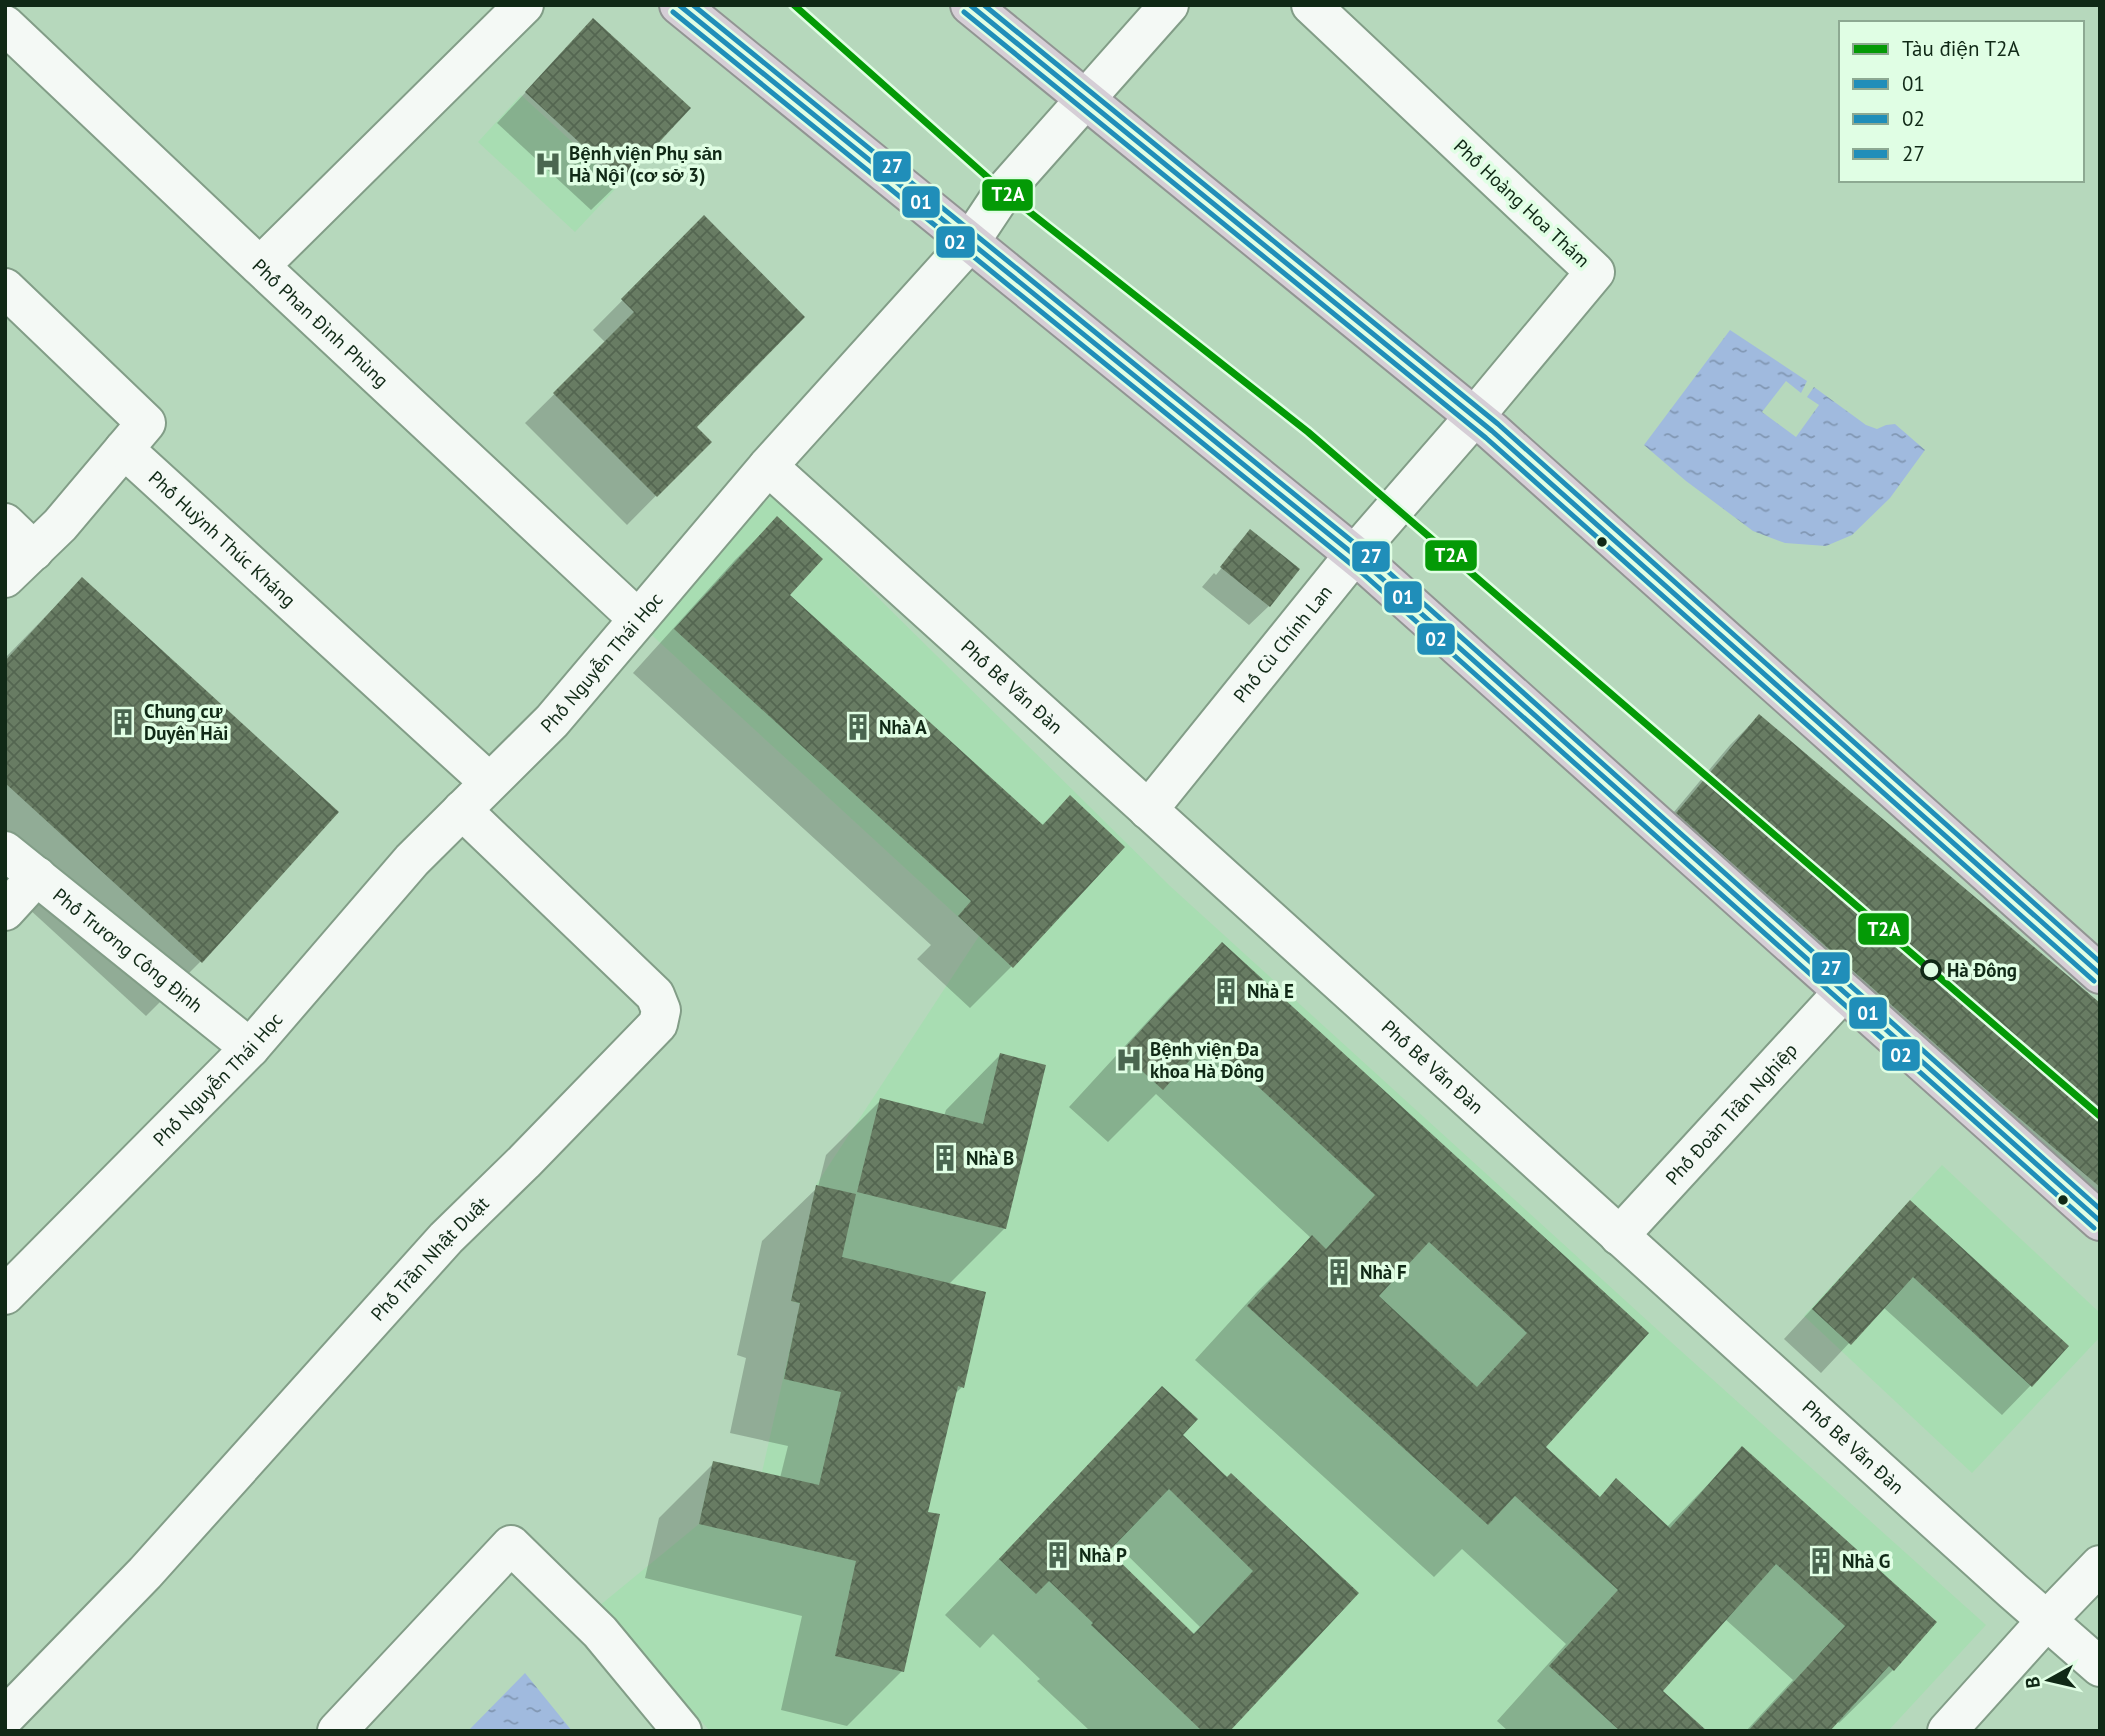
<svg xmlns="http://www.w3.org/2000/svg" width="2105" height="1736" viewBox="0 0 2105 1736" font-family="'PT Sans',sans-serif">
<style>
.built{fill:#a8ddb2}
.water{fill:url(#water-ripples)}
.shadow{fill:#0003;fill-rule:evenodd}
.building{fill:url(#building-cross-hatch);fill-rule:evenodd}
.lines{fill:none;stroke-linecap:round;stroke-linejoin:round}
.street-casing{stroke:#829d87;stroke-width:42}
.highway-casing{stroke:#919593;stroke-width:42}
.street{stroke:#f4f9f5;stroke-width:38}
.highway{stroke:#d5ced6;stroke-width:38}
.bus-1-casing{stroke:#e0fee4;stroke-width:10}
.bus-2-casing{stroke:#e0fee4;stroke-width:10}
.bus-3-casing{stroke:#e0fee4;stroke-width:10}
.bus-1{stroke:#208eb9;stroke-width:5}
.bus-2{stroke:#208eb9;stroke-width:5}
.bus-3{stroke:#208eb9;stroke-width:5}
.metro-1-casing{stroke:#e0fee4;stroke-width:12}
.metro-1{stroke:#049a06;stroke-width:7}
.bus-dot{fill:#102916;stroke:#e0fee4;stroke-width:2.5}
.stop-dot{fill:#e0fee4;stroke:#102916;stroke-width:3.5}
.labels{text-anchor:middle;stroke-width:7;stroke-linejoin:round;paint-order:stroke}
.poi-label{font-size:19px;font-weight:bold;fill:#102916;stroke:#e0fee4;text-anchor:start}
.street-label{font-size:19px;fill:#102916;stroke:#e0fee4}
.stop-label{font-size:19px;font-weight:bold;fill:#102916;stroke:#e0fee4;text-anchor:start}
.line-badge{stroke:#e0fee4;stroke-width:2.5}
.badge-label{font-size:19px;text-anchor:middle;font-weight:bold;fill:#fff}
</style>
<defs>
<pattern id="water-ripples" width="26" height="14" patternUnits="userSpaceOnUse" patternTransform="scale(1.75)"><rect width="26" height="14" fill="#a0bade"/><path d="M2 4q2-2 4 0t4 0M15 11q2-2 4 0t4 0" fill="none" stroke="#8197b3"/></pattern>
<pattern id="building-cross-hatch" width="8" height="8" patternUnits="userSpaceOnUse" patternTransform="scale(1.75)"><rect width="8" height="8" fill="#687c63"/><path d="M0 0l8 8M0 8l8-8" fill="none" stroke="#546651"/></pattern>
</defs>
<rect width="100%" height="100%" fill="#b6d8bc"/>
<g class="built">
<polygon points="521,95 619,185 575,232 478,142"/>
<polygon points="773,494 1170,886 1661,1333 1986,1625 1888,1731 710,1731 599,1606 699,1524 713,1461 762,1472 800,1304 791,1301 816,1185 979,936 643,627"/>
<polygon points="1942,1165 2100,1313 2100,1337 1972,1473 1804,1316"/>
</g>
<g class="water">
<polygon points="1730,330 1807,381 1801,393 1786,381 1762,412 1796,437 1819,405 1807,397 1814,387 1866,425 1877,429 1886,425 1895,424 1925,450 1890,498 1852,535 1826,546 1785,543 1753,531 1686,481 1644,445"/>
<polygon points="525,1673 572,1731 468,1731"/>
</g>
<g class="shadow">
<polygon points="593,20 621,181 591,210 497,123"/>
<polygon points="704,218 694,427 709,442 627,525 525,423 606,343 593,330"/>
<polygon points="777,518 788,595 1041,826 1070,798 1012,966 970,1008 917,959 931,945 633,673 735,560"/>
<polygon points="1250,531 1269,606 1249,625 1202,587 1214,573 1216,575 1236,550 1232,550"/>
<polygon points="82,579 200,962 146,1016 5,887 5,658"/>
<polygon points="1759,716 2100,1005 2100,1221 2089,1232 1976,1137 1648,843 1730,745"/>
<polygon points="1222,944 1646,1333 1543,1447 1599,1498 1616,1481 1667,1527 1742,1449 1935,1622 1893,1670 1839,1723 1837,1721 1828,1731 1746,1731 1793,1680 1725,1619 1661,1691 1704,1731 1508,1731 1497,1721 1566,1644 1462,1549 1434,1577 1195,1360 1258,1291 1311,1238 1156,1094 1108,1142 1069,1107 1169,998"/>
<polygon points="1000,1055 1005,1228 948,1285 962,1387 954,1395 926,1513 902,1671 847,1726 781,1710 802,1616 645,1578 659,1518 714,1463 780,1478 788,1446 730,1433 746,1358 737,1355 762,1241 818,1187 826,1155 881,1100 944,1116 946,1110"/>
<polygon points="1910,1203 2031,1385 2002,1415 1883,1307 1821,1373 1784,1339"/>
<path d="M 1162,1388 L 1180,1435 L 1356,1593 L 1228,1731 L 1090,1731 L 1037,1681 L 1040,1679 L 993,1634 L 980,1648 L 945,1615 ZM 1115,1543 L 1200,1627 L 1192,1635 L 1107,1551 Z"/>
</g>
<g class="building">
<polygon points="593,18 691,108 622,182 525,92"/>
<polygon points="704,215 805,317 697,427 712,442 657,497 553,393 634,312 621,299"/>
<polygon points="777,516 823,559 790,595 1043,825 1070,795 1125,847 1013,968 958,916 971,901 674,629"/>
<polygon points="1250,529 1300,569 1270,607 1220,567"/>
<polygon points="82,577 339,812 202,963 5,783 5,661"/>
<polygon points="1759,714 2100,1003 2100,1187 2006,1107 1676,813"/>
<path d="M 1222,942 L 1649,1333 L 1546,1447 L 1600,1497 L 1616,1478 L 1670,1528 L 1742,1446 L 1937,1622 L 1894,1671 L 1889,1666 L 1830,1731 L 1748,1731 L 1845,1626 L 1776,1564 L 1663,1691 L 1707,1731 L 1620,1731 L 1549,1666 L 1618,1590 L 1515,1496 L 1488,1525 L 1247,1306 L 1312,1235 L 1326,1249 L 1375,1195 L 1208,1040 L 1163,1090 L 1121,1052 ZM 1429,1242 L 1527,1333 L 1477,1387 L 1379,1296 Z"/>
<polygon points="1000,1053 1046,1065 1006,1229 857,1192 880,1098 983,1124"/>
<polygon points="816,1185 856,1194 842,1257 986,1292 964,1388 958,1386 928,1512 940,1514 904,1672 835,1656 856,1561 699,1524 713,1461 819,1485 841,1392 784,1379 800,1303 791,1301"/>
<polygon points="1910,1200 2069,1346 2032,1387 1913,1277 1851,1345 1812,1309"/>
<path d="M 1162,1386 L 1198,1419 L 1183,1435 L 1227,1477 L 1231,1473 L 1359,1593 L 1230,1731 L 1202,1731 L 1091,1625 L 1093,1623 L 1049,1581 L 1036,1594 L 999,1559 ZM 1169,1489 L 1253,1571 L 1194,1634 L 1109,1551 Z"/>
</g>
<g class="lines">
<defs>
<g id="street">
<path id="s1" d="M 5,25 L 249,256 L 638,619"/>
<polyline points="260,266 524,5"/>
<polyline points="5,288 146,423 60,525 5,578"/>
<path id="s2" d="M 124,449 L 489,782"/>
<path id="s3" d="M 768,466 L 2013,1591 L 2100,1667"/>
<polyline points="5,523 34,551"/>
<path id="s4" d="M 1148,810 L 1354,555 L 1475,416 L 1595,272 L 1311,5"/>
<path id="s5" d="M 5,851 L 250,1048"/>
<polyline points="5,911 37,876"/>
<path id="s6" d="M 1619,1236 L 1843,992"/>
<path id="s7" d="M 5,1295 L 250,1048 L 412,860 L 552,721 L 768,466 L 970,242 L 1004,191 L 1169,5"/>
<path id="s8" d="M 5,1717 L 145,1573 L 446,1238 L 524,1162 L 658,1024 L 661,1010 L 655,995 L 462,810"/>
<polyline points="337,1731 511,1545 600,1632 682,1731"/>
<polyline points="1947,1731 2046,1621 2100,1565"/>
</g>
<g id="highway">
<polyline points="679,5 1368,566 2100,1221"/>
<polyline points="970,5 1492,431 2100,974"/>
</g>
</defs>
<use href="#street" class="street-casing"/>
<use href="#highway" class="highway-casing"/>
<use href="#street" class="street"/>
<use href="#highway" class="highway"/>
<defs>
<g id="bus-1">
<polyline points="679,5 1368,566 2100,1221"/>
<polyline points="970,5 1492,431 2100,974"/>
</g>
<g id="bus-2">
<polyline points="673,12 1362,573 2094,1228"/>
<polyline points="964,12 1486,438 2094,981"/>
</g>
<g id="bus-3">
<polyline points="693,5 1374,559 2100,1209"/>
<polyline points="984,5 1498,424 2100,962"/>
</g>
</defs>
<use href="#bus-1" class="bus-1-casing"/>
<use href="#bus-2" class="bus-2-casing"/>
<use href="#bus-3" class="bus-3-casing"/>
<use href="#bus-1" class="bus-1"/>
<use href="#bus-2" class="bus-2"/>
<use href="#bus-3" class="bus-3"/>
<defs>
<polyline id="metro-1" points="794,5 1003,191 1308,432 2100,1116"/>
</defs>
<use href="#metro-1" class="metro-1-casing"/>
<use href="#metro-1" class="metro-1"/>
</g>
<defs>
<symbol id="hospital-bare" viewBox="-9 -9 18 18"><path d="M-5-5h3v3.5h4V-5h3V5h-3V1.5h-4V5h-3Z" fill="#4a6650" stroke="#e0fee4" stroke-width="2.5" paint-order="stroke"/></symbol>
<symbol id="building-bare" viewBox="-9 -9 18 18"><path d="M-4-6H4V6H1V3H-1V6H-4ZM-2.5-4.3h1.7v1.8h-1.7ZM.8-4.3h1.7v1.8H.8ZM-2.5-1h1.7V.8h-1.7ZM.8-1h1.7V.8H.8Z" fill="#4a6650" stroke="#e0fee4" stroke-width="2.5" paint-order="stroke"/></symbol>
</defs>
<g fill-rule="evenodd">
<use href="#hospital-bare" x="529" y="145" width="38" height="38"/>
<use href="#building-bare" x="104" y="703" width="38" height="38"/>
<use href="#building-bare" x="839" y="708" width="38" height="38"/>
<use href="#building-bare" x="1207" y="972" width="38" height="38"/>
<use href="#hospital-bare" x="1110" y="1041" width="38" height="38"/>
<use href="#building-bare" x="926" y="1139" width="38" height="38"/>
<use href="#building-bare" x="1320" y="1253" width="38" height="38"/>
<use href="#building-bare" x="1039" y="1536" width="38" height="38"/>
<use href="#building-bare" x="1802" y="1542" width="38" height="38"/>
</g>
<g class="bus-dot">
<circle cx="1602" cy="542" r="6"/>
<circle cx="2063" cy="1200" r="6"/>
</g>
<circle class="stop-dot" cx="1931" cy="970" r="9"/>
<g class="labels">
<g class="poi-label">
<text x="569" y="160">Bệnh viện Phụ sản<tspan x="569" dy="22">Hà Nội (cơ sở 3)</tspan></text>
<text x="144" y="718">Chung cư<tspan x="144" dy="22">Duyên Hải</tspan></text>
<text x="879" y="734">Nhà A</text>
<text x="1247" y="998">Nhà E</text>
<text x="1150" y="1056">Bệnh viện Đa<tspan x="1150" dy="22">khoa Hà Đông</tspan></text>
<text x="966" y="1165">Nhà B</text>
<text x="1360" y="1279">Nhà F</text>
<text x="1079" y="1562">Nhà P</text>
<text x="1842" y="1568">Nhà G</text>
</g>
<g class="street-label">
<text transform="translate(1522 203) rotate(43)" y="7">Phố Hoàng Hoa Thám</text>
<text dy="7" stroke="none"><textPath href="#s1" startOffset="434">Phố Phan Đình Phùng</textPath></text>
<text dy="7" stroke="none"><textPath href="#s2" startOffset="133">Phố Huỳnh Thúc Kháng</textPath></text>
<text dy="7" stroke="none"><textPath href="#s4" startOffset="214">Phố Cù Chính Lan</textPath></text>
<text dy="7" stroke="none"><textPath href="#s7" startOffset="870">Phố Nguyễn Thái Học</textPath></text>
<text dy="7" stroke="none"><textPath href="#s3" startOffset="329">Phố Bế Văn Đàn</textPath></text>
<text dy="7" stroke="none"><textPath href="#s5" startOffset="158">Phố Trương Công Định</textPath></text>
<text dy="7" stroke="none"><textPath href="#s3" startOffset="896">Phố Bế Văn Đàn</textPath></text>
<text dy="7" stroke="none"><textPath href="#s7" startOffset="303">Phố Nguyễn Thái Học</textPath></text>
<text dy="7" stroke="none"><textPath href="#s6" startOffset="166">Phố Đoàn Trần Nghiệp</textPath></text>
<text dy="7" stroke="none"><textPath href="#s8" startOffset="625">Phố Trần Nhật Duật</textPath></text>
<text dy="7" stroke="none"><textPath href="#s3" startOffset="1463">Phố Bế Văn Đàn</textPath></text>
</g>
<g class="stop-label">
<text x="1947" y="977">Hà Đông</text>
</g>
</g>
<g class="line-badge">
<rect x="872" y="150" width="40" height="33" rx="7" fill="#208eb9"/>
<rect x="981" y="178" width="53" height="34" rx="7" fill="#049a06"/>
<rect x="901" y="185" width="40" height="34" rx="7" fill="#208eb9"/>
<rect x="935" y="225" width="41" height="34" rx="7" fill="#208eb9"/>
<rect x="1424" y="539" width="54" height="33" rx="7" fill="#049a06"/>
<rect x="1351" y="540" width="40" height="33" rx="7" fill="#208eb9"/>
<rect x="1383" y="580" width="40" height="34" rx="7" fill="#208eb9"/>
<rect x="1416" y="622" width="40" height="34" rx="7" fill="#208eb9"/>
<rect x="1857" y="912" width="53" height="34" rx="7" fill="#049a06"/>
<rect x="1811" y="951" width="40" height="34" rx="7" fill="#208eb9"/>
<rect x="1848" y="996" width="40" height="34" rx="7" fill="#208eb9"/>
<rect x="1881" y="1038" width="40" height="34" rx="7" fill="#208eb9"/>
</g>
<g class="badge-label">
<text x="892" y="173">27</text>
<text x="1008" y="201">T2A</text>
<text x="921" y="209">01</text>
<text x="955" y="249">02</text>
<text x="1451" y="562">T2A</text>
<text x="1371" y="563">27</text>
<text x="1403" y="604">01</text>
<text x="1436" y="646">02</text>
<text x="1884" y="936">T2A</text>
<text x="1831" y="975">27</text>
<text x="1868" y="1020">01</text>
<text x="1901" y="1062">02</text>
</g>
<rect width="2105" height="1736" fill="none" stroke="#102916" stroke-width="14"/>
<rect x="1839" y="21" width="245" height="161" fill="#e0fee4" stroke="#8da992" stroke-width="2"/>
<rect x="1853" y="44" width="35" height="10" fill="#049a06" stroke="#8da992" stroke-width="2"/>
<text x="1902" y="56" font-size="21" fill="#102916">Tàu điện T2A</text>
<rect x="1853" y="79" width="35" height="10" fill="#208eb9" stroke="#8da992" stroke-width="2"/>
<text x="1902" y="91" font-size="21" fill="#102916">01</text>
<rect x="1853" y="114" width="35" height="10" fill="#208eb9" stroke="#8da992" stroke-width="2"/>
<text x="1902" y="126" font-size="21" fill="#102916">02</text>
<rect x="1853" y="149" width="35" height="10" fill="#208eb9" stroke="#8da992" stroke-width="2"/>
<text x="1902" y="161" font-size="21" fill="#102916">27</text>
<g transform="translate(2049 1680) rotate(262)" stroke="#e0fee4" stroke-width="5" paint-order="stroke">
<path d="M0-5L12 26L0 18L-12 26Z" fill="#102916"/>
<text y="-10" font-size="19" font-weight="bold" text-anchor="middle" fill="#102916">B</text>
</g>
</svg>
